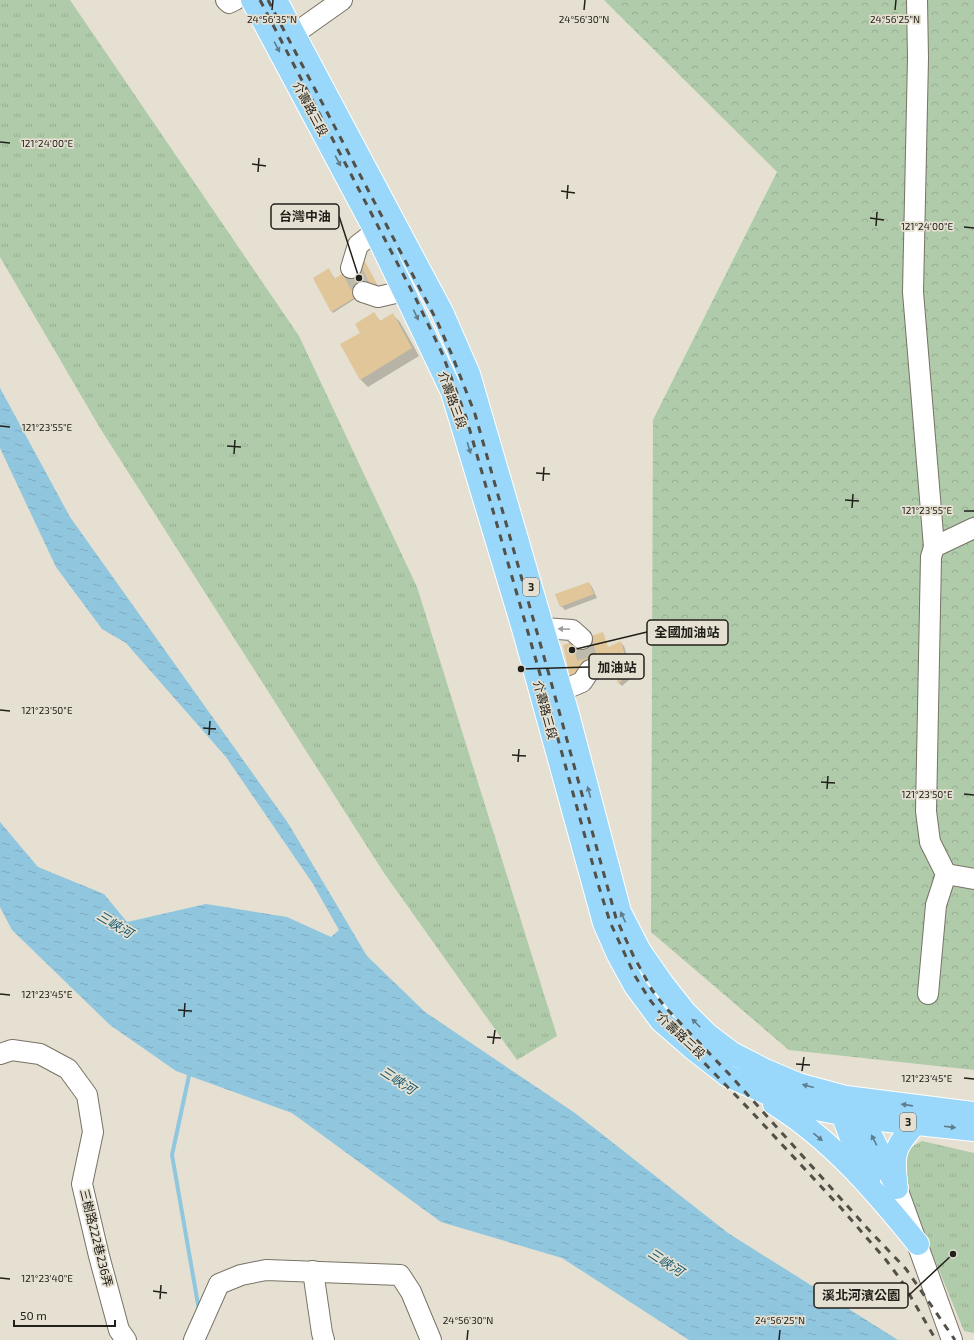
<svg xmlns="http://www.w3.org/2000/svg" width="974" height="1340" viewBox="0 0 974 1340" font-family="'Exo 2','Noto Sans TC',sans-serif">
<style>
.grass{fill:url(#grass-tufts)}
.forest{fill:url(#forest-crowns)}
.water{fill:url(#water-ripples)}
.shadow{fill:#0003}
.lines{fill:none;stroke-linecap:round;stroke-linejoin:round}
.stream{stroke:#91c6df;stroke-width:4}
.building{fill:#e1c69a}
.minor-tunnel{stroke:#bebaac;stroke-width:20;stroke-dasharray:20 10;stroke-linecap:butt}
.minor-casing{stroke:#787366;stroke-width:22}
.major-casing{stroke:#fff;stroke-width:24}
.minor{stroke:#fff;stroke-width:20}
.major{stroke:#99d7fb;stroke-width:22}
.rail{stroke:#525047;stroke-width:3;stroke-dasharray:7 7;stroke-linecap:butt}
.oneway{fill:#5e7c8a}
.oneway2{fill:#9c9b98}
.ticks{fill:none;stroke:#22201a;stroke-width:1.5}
.labels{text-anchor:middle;stroke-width:3.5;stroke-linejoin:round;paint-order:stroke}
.shield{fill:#e5e0d1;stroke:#5c5a51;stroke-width:1}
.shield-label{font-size:11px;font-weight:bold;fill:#22201a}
.street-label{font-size:12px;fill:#22201a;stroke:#e5e0d1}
.water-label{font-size:13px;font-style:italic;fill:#135871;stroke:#e5e0d1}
.ticks-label{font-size:10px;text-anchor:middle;fill:#22201a;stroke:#e5e0d1;stroke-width:3.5;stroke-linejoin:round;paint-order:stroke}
.leader{fill:none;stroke:#22201a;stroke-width:1.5}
.callout-dot{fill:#22201a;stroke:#e5e0d1;stroke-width:1.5}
.callout{fill:#e5e0d1;stroke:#22201a;stroke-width:1.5}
.callout-label{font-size:13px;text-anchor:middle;font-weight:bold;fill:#22201a}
</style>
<defs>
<pattern id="grass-tufts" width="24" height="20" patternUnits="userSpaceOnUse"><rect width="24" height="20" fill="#afcba9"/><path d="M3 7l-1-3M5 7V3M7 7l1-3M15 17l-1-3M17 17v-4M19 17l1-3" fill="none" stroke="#96ae91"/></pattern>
<pattern id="forest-crowns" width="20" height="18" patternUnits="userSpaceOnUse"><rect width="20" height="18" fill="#afcba9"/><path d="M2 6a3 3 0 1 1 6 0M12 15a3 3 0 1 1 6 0" fill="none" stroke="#96ae91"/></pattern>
<pattern id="water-ripples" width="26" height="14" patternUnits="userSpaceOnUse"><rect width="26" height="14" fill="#91c6df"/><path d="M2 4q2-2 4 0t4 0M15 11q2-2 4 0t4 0" fill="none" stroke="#7daabf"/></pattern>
</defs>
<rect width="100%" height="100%" fill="#e5e0d1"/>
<g class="grass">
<polygon points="0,0 70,0 299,336 417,587 557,1036 517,1060 384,873 100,428 0,257"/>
<polygon points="922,1141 974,1153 974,1333 964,1331 901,1177 902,1152"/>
</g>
<polygon class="forest" points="604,0 974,0 974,1070 789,1050 651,932 653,420 777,172"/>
<polygon class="water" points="0,388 70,517 288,823 367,956 425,1012 575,1113 728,1233 898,1340 689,1340 562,1258 441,1222 292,1113 176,1071 110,1025 12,930 0,907 0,822 38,867 104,894 127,922 206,904 287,917 331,937 339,930 313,884 226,757 126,643 102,629 56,567 0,448"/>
<g class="shadow">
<polygon points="364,262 377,285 333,313 314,279 329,270 335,279"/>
<polygon points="374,313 381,322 393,315 400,322 419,356 368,387 361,380 341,345 362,333"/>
<polygon points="589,583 592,587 597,598 565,610 561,606"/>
<polygon points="603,633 608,648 620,642 624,646 631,670 629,680 622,686 619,683 614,664 572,678"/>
</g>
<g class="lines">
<polyline class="stream" points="190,1071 172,1155 199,1310"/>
</g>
<g class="building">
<polygon points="364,260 377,284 331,312 313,278 329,268 334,279"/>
<polygon points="374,312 380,321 393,313 412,348 360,380 340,344 360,333 355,324"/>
<polygon points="589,582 594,594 560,607 555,594"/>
<polygon points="603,632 608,647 621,641 628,666 626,676 618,684 612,663 570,677 563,645"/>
</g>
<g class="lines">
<g class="minor-tunnel">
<polyline points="351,268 363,292"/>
<polyline points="582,639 590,670"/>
</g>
<defs>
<g id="minor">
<polyline points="226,0 229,3 235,0"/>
<polyline points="917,0 918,58 913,292 934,547 931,557 926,811 930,842 946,874 936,905 928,994"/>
<polyline points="294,34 342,0"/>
<polyline points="351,268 358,245 375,232"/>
<polyline points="363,292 378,297 404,291"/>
<polyline points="934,547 974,528"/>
<polyline points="543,628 572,630 582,639"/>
<polyline points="561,691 582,682 590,670"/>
<polyline points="946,874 974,879"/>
<polyline points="0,1054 12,1050 40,1054 68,1069 87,1095 93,1132 82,1184 99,1256 119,1330 126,1340"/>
<polyline points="897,1188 952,1340"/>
<polyline points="313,1271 322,1333 324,1340"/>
<polyline points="194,1340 219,1284 241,1275 266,1270 400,1275 411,1292 431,1340"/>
</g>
<g id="major">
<polyline points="252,0 371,223 452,392 524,632 604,923 618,955 635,986 661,1021 692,1048 728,1076 775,1097 811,1108 861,1118 974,1130"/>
<polyline points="276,0 442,312 469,374 568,714 620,912 640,951 663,984 685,1012 707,1034 732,1053 765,1070 798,1084 846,1097 974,1113"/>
<path d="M 774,1104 C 831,1139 876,1192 918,1244"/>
<polyline points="855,1110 868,1129 897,1188"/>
<polyline points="842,1114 856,1151 870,1176"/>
<path d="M 896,1181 C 892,1150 897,1145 916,1123"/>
</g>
</defs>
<use href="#minor" class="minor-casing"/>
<use href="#major" class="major-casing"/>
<use href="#minor" class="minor"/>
<use href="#major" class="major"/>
<g class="rail">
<polyline points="260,0 416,299 442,353 466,417 540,674 599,887 610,922 635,976 650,1000 681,1039 749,1109 841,1208 886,1260 901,1280 936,1340"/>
<polyline points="268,0 437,321 452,355 475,414 548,671 616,918 633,955 652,990 666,1008 730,1075 868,1229 906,1269 955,1340"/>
</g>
</g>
<defs><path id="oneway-solid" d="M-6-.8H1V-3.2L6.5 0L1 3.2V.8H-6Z"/></defs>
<g class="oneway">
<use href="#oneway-solid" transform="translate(277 47) rotate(62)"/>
<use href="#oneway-solid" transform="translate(338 161) rotate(62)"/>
<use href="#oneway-solid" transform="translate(416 315) rotate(64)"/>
<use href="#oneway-solid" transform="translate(469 448) rotate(73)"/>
<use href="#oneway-solid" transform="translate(589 792) rotate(-105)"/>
<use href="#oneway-solid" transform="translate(623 917) rotate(-115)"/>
<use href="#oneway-solid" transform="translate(696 1023) rotate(-135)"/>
<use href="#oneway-solid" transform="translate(808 1086) rotate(-165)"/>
<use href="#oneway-solid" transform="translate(907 1105) rotate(-172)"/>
<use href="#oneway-solid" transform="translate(950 1127) rotate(7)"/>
<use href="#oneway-solid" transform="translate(818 1137) rotate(40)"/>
<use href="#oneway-solid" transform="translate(874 1140) rotate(-117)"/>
</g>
<use class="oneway2" href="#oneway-solid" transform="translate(564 629) rotate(-177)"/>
<path class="ticks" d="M 272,10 L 273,0M 584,10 L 585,0M 895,10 L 896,0M 0,142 L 10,143M 252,164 L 266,166M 258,172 L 259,158M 561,191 L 575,193M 567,199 L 568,185M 870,218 L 884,220M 876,226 L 877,212M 964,227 L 974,228M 0,426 L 10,427M 227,446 L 241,447M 234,454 L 235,440M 536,473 L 550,474M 543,481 L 544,467M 845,500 L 859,501M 852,508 L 853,494M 964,511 L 974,511M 0,710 L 10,711M 203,728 L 216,729M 209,735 L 210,721M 512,755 L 526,756M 518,762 L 519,749M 821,782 L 835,783M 827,789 L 828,776M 964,794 L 974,795M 0,994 L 10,995M 178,1010 L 192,1011M 184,1017 L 185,1003M 487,1037 L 501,1038M 493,1044 L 495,1030M 796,1064 L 810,1065M 802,1071 L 804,1057M 964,1078 L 974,1079M 0,1278 L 10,1279M 153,1291 L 167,1293M 160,1299 L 161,1285M 467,1340 L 468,1330M 779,1340 L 780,1330"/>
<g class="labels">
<g class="shield">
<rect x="523" y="578" width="16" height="18" rx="3"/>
<rect x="900" y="1113" width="16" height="18" rx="3"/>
</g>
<g class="shield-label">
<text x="531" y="591">3</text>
<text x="908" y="1126">3</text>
</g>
<g class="street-label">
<text transform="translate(310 109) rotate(62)" y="4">介壽路三段</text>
<text transform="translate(452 400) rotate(70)" y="4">介壽路三段</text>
<text transform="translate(545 710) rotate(75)" y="4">介壽路三段</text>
<text transform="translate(681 1036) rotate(43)" y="4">介壽路三段</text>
<text transform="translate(96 1238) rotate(76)" y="4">三樹路222巷236弄</text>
</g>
<g class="water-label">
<text transform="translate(115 924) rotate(31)" y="5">三峽河</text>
<text transform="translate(398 1080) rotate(33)" y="5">三峽河</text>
<text transform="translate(666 1262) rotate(33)" y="5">三峽河</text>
</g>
</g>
<g class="ticks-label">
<text x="272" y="23">24°56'35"N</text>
<text x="584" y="23">24°56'30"N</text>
<text x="895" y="23">24°56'25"N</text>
<text x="47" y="147">121°24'00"E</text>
<text x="927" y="230">121°24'00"E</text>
<text x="47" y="431">121°23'55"E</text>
<text x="927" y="514">121°23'55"E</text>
<text x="47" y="714">121°23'50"E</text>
<text x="927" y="798">121°23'50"E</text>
<text x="47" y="998">121°23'45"E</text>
<text x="927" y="1082">121°23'45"E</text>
<text x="47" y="1282">121°23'40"E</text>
<text x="468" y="1324">24°56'30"N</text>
<text x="780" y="1324">24°56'25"N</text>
</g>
<path class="leader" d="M359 278L339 216M572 650L647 632M521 669L589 667M953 1254L908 1296"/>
<g class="callout-dot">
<circle cx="359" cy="278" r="4"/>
<circle cx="572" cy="650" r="4"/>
<circle cx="521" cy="669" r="4"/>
<circle cx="953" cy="1254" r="4"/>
</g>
<g class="callout">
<rect x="271" y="204" width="68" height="25" rx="4"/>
<rect x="647" y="620" width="81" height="25" rx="4"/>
<rect x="589" y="654" width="55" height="25" rx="4"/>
<rect x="814" y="1283" width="94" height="25" rx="4"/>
</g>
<g class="callout-label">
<text x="305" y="221">台灣中油</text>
<text x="687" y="637">全國加油站</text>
<text x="617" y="672">加油站</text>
<text x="861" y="1300">溪北河濱公園</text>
</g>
<path d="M14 1320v6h101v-6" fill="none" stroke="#22201a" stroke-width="2"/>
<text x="20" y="1320" font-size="12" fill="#22201a" stroke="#e5e0d1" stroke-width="3" paint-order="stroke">50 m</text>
</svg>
